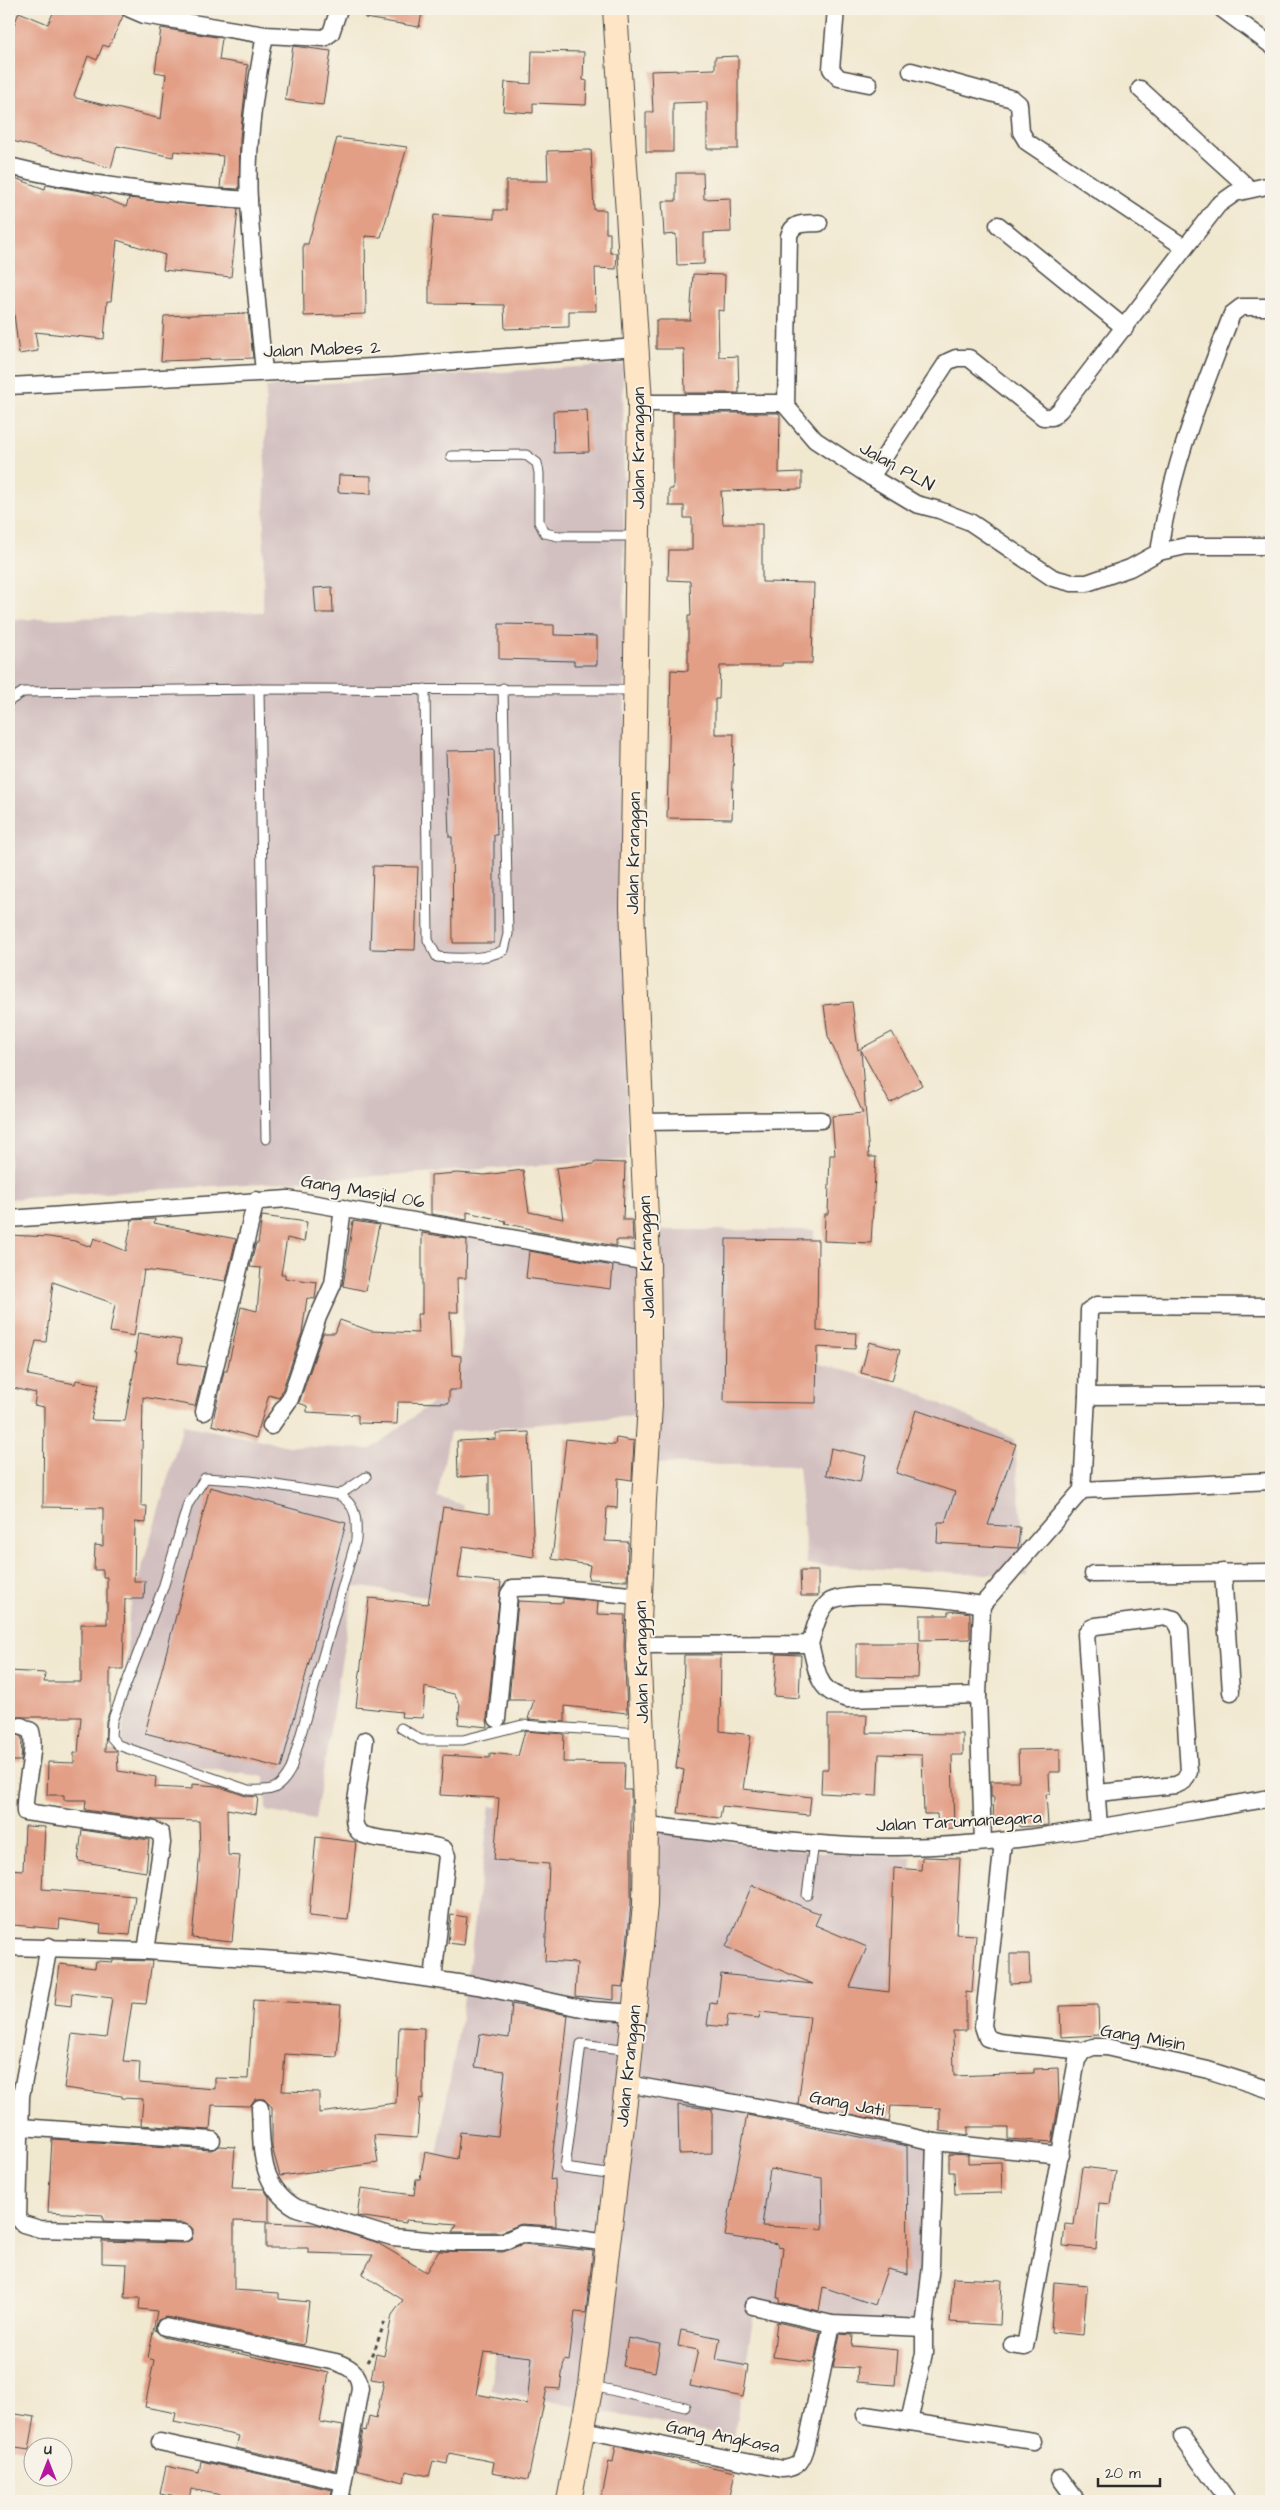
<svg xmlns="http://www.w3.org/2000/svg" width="1280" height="2510" viewBox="0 0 1280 2510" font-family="'Architects Daughter',sans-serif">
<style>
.industrial{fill:#d2bfc0}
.building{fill:#e39f86;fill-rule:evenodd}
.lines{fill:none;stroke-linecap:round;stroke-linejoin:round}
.service-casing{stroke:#494744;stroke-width:11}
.minor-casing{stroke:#494744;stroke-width:19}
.secondary-casing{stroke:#494744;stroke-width:26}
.path{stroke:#494744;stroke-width:3;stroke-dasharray:4 4;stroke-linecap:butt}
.service{stroke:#fff;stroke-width:9}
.minor{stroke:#fff;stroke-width:16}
.secondary{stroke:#fde5c5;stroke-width:24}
.labels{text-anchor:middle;stroke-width:4;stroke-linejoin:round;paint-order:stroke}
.street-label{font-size:18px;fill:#2b2b2b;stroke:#f7f3e8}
</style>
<rect width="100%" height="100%" fill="#f7f3e8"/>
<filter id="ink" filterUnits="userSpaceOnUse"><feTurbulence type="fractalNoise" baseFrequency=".02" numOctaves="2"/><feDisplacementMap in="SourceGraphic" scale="10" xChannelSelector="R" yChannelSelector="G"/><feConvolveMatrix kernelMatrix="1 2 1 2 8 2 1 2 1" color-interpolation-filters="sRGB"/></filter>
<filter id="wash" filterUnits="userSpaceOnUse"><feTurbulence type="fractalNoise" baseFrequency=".0096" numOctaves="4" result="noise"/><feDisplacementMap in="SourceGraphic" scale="20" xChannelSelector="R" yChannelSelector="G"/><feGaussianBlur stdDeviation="1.12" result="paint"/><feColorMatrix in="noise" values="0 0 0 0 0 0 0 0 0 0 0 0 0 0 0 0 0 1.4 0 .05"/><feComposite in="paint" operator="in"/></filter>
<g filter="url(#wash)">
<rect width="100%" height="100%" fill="#f1e8d0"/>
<g class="industrial">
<polygon points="623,364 627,1160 9,1199 9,620 263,612 266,387"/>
<polygon points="464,1224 633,1256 631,1230 814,1230 812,1362 908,1388 1014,1439 1027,1576 807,1565 798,1466 635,1463 634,1416 450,1432 437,1497 463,1505 446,1600 354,1586 315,1820 266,1811 265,1777 122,1757 129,1612 183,1425 289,1446 371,1449 461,1381"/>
<polygon points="490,1806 792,1850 912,1858 906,1994 880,2131 929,2138 925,2332 756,2301 734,2437 491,2390 513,2223 540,2224 552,2171 437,2156 467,1981"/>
</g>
<g id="blocks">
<g class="building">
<polygon points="55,9 120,9 123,16 109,47 103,45 97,60 88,56 74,95 76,98 161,119 166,74 155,72 161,28 222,38 219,60 248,65 240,138 239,189 220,188 223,156 174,151 173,157 117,146 111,168 9,140 9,38 19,12 48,24"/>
<polygon points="366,9 423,9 419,27 365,18"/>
<polygon points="293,46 331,51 323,105 285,100"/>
<polygon points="532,51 584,52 583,80 587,81 586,105 533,103 533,113 503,111 505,82 531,84"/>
<polygon points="738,56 738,149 707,149 707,102 673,103 673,152 646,152 646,112 653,112 651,71 715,69 715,57"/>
<polygon points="337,138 407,147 381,237 365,236 366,314 304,316 303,244 308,244"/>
<polygon points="591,150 594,210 606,210 606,233 610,233 610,253 617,253 616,269 595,268 596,311 569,311 569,327 505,329 504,305 429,304 429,267 434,215 494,219 494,210 506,210 506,181 548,181 547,151"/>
<polygon points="676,173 703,173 704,199 730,198 731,232 704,233 704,264 677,265 676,234 664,235 662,201 676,201"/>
<polygon points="9,176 45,189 46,185 92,193 126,207 129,198 238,209 231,277 163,270 165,255 117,240 111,301 107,301 104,339 35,332 38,351 19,354 11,290 9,290"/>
<polygon points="693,274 725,275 724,311 718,310 719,357 738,356 739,393 685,393 684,349 656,349 656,320 690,320"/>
<polygon points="248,313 253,358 161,361 164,316"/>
<polygon points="587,410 589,452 554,453 553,411"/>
<polygon points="673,413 778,413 780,415 779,473 802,472 802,489 721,491 723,524 762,524 762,582 814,583 812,663 782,663 782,666 720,666 719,699 715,699 715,734 734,734 732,819 667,818 671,670 688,671 688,616 691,616 690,581 668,580 669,550 692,550 692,518 684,518 684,506 669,506 669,489 673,489"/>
<polygon points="339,475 371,476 371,494 338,492"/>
<polygon points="332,587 333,613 316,613 314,588"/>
<polygon points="499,624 554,625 554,635 597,636 597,665 574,665 574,661 499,659"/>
<polygon points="494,750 497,835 494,835 494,943 453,943 452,837 449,837 446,751"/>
<polygon points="373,866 418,867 415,950 370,949"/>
<polygon points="852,1002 858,1050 892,1032 922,1085 890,1103 861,1050 869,1157 876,1157 871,1243 824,1241 825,1214 828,1214 830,1155 835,1155 832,1116 863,1113 828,1036 824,1005"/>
<polygon points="594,1162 625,1163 623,1220 632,1220 633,1240 616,1240 616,1246 531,1231 531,1229 505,1223 506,1221 467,1212 467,1220 431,1214 431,1175 458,1173 485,1175 523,1170 529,1212 563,1219 556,1168 594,1164"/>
<polygon points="262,1216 307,1222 304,1242 287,1238 281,1274 285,1274 285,1278 317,1282 315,1299 307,1298 302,1333 281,1394 279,1398 269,1395 256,1438 212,1425 224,1371 227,1371 241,1307 257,1311 261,1268 250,1267 256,1243 258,1244"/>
<polygon points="155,1219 154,1223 236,1239 226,1281 144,1270 134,1336 110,1332 115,1304 53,1282 46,1342 36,1341 28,1375 75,1384 76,1380 99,1384 91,1420 125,1421 137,1353 135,1353 138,1333 181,1340 178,1363 205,1367 195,1406 143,1397 141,1506 147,1506 146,1523 135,1522 134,1581 145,1581 144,1599 125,1599 123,1669 110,1669 110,1710 106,1721 105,1751 117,1751 118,1771 156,1777 155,1787 192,1789 192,1784 217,1786 246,1796 258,1797 256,1814 227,1809 228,1855 240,1856 232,1942 192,1938 200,1851 199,1821 155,1820 85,1810 86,1800 64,1800 64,1795 47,1795 48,1762 74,1763 74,1753 78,1753 81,1717 16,1717 11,1727 13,1732 22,1738 21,1761 9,1761 9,1671 45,1673 44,1682 81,1682 81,1624 107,1624 107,1577 103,1577 103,1570 94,1570 95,1545 103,1546 103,1508 43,1507 44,1407 34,1405 36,1393 9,1387 9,1235 49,1237 75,1241 91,1247 94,1238 126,1251 132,1220"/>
<polygon points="353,1221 379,1225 366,1291 343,1286"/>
<polygon points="422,1233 467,1240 466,1278 457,1278 458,1312 450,1312 452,1355 461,1356 460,1390 449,1390 449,1403 398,1402 397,1424 358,1423 358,1415 307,1412 307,1406 299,1403 323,1333 335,1333 340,1320 371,1331 418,1333 417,1314 422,1314"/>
<polygon points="726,1239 818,1240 817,1331 856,1333 855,1349 817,1347 816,1403 724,1402"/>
<polygon points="529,1251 613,1266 611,1289 526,1278"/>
<polygon points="869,1342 900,1350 892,1381 861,1373"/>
<polygon points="916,1410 1016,1444 988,1525 1020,1527 1018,1548 937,1543 938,1522 945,1522 955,1492 896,1473"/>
<polygon points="529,1432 534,1557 463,1546 458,1578 501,1582 487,1718 488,1727 458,1724 460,1704 454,1694 425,1687 423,1718 401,1717 402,1712 356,1707 369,1598 428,1604 443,1507 489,1514 489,1475 458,1477 457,1441 496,1439 496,1433"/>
<polygon points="616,1438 634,1441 632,1480 618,1478 617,1508 607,1507 605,1541 628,1542 627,1580 588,1579 590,1565 552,1559 566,1439 615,1445"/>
<polygon points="831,1448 866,1456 860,1482 826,1475"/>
<polygon points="210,1487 346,1523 281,1768 145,1733"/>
<polygon points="800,1571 818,1571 818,1596 801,1596"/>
<polygon points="563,1598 598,1602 597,1614 625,1615 624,1646 627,1713 565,1706 565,1722 528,1719 534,1700 509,1700 518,1601 563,1603"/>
<polygon points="956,1611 970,1613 970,1639 920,1640 920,1615 948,1615 948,1612"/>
<polygon points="856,1643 919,1643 918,1678 856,1677"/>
<polygon points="777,1654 801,1655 799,1698 774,1696"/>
<polygon points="684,1655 721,1655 720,1731 751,1735 743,1789 811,1797 809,1815 722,1806 720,1818 678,1813 684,1770 676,1768 683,1710"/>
<polygon points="828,1715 867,1715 866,1733 963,1734 963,1755 952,1755 954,1828 938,1829 937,1814 924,1814 922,1755 879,1754 877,1796 821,1793 822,1769 828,1769"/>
<polygon points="525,1731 564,1734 563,1762 625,1763 624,1790 631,1790 631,1904 623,1987 614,1986 614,2000 575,1996 577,1963 545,1961 549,1864 494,1860 499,1798 440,1795 443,1755 490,1758 490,1753 518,1756"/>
<polygon points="1060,1749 1060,1772 1049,1772 1050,1794 1046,1794 1048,1825 1020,1827 1020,1823 993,1823 994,1797 991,1797 991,1781 1019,1781 1018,1750"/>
<polygon points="25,1826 45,1827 42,1889 135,1896 130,1935 100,1933 101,1925 60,1919 59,1929 13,1925 14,1918 9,1917 9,1869 23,1870"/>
<polygon points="82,1830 149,1840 146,1872 78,1861"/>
<polygon points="316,1837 356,1842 348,1920 309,1916"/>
<polygon points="922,1857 960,1858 956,1934 976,1935 972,1993 966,1992 966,2031 953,2031 954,2076 1034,2073 1034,2069 1058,2068 1059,2101 1052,2142 1008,2139 1008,2127 968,2127 968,2135 940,2131 940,2108 891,2106 889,2122 798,2104 810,2017 760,2012 759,2018 728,2015 726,2027 707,2025 710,2003 717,2004 721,1974 813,1984 726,1947 752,1885 820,1914 815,1925 867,1947 850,1987 889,1992 894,1868 921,1870"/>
<polygon points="451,1915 467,1917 464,1945 448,1943"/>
<polygon points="1010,1954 1029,1954 1030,1983 1010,1984"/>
<polygon points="113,1960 152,1961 146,2004 132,2003 123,2061 140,2062 139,2083 215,2089 215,2078 248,2079 253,2000 341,2005 337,2057 285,2054 282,2091 319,2092 319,2113 396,2103 399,2027 424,2028 423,2099 420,2098 417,2138 374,2135 378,2163 280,2176 272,2147 272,2107 264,2099 255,2099 250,2106 212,2105 210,2130 141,2125 143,2099 122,2098 122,2096 64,2088 72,2034 106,2038 112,1998 72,1993 71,2006 55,2004 60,1964 95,1968 96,1961 113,1962"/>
<polygon points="512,2004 568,2015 550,2180 555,2179 556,2226 521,2224 501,2232 452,2232 457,2224 406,2220 406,2223 357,2216 361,2188 414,2195 416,2179 420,2179 425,2152 457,2159 460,2132 498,2136 505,2071 475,2067 480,2034 509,2038"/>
<polygon points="1098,2005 1099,2035 1061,2037 1060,2006"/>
<polygon points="678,2105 712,2109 712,2153 679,2154"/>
<path d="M 747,2115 L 907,2146 L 908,2274 L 887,2269 L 875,2305 L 823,2287 L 819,2311 L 779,2302 L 780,2298 L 777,2298 L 783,2248 L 778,2247 L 778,2244 L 725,2236 ZM 770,2169 L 822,2178 L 823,2229 L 762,2226 Z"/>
<polygon points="52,2139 211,2150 220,2146 235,2147 232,2188 264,2189 269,2197 269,2222 234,2221 234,2290 279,2293 279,2299 309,2302 304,2345 167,2317 158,2320 155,2330 163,2337 329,2373 320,2422 343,2426 335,2470 236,2448 239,2436 174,2422 176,2413 145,2407 154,2360 148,2358 157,2311 139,2309 140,2298 125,2298 127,2264 102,2263 102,2241 184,2243 192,2239 193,2229 184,2223 103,2221 103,2215 48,2212"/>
<polygon points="949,2154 968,2155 968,2163 1001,2162 1002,2193 955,2194 954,2172 949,2172"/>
<polygon points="1082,2167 1116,2171 1111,2204 1099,2203 1096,2249 1063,2246 1065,2224 1074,2225"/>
<path d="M 266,2223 L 320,2225 L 376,2242 L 426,2272 L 439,2251 L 503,2252 L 523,2244 L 593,2251 L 586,2313 L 575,2312 L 569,2361 L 564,2360 L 560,2389 L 547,2388 L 528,2480 L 492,2473 L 494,2462 L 449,2453 L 447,2464 L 433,2461 L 429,2476 L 406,2471 L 404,2482 L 356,2470 L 363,2430 L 366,2431 L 369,2416 L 376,2418 L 384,2381 L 371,2379 L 376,2354 L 384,2356 L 392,2315 L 403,2300 L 362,2274 L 373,2255 L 308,2253 L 308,2248 L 266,2248 ZM 484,2352 L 532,2357 L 527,2404 L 476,2394 Z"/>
<polygon points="953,2278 1002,2280 1000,2325 950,2322"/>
<polygon points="1054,2282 1087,2285 1083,2335 1051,2332"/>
<polygon points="777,2322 820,2332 814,2362 773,2357"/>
<polygon points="681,2330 720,2338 716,2360 748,2366 743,2397 690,2386 698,2350 678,2346"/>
<polygon points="840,2334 853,2335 852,2346 898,2350 895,2385 857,2382 858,2368 833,2367"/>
<polygon points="628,2338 660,2344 655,2372 623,2366"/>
<polygon points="9,2413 35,2417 29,2450 9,2447"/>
<polygon points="616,2446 735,2472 729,2501 601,2501 609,2461 613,2462"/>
<polygon points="201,2461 332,2490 330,2501 251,2501 191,2489 189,2499 160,2494 166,2466 199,2473"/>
</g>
</g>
</g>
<g filter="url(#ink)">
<use href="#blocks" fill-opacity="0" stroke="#494744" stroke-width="1"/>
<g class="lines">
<defs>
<g id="service">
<polyline points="451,456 526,455 537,463 539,473 539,522 545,533 558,536 638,536"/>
<polyline points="259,689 266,1139"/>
<path d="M 425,689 L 428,940 L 437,957 C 457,959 485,960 504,950 L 508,934 L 503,688"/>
<polyline points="9,701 23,692 259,689 634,690"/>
<path d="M 339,1495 C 357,1505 357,1520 356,1540 L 291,1769 C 279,1791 272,1791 248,1790 L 118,1745 L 111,1737 L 112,1721 L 163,1588 L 188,1504 L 205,1478 L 250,1481 L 339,1495 L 366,1477"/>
<polyline points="401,1728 421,1740 463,1740 522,1725 640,1733"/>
<polyline points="807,1895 814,1843"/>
<polyline points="614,2175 565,2168 581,2044 630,2050"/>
<polyline points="593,2386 685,2407"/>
</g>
<g id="minor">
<polyline points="130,9 144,15 265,35"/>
<polyline points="836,9 831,69 839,78 869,84"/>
<polyline points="1222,9 1271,45"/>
<polyline points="911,71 1013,99 1019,104 1021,132 1027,142 1184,247"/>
<polyline points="1140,89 1250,189"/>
<path d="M 9,166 C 88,186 167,194 249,200"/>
<polyline points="998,225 1125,328"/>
<path d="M 264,371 C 258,314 252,258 249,201 C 246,146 255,89 265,35 L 324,38 L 331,33 L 339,9"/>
<polyline points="9,386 393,366 636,347"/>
<polyline points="640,403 781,403 786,406 815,440 871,477 916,504 939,510 970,522 1053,578 1072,583 1087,583 1130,568 1159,552 1186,546 1271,546"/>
<path d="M 786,406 L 789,236 C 793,221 805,224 819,223"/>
<polyline points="871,477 947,362 956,358 969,358 1043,417 1052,417 1060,410 1218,205 1235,193 1271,185"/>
<path d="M 1159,552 C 1171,466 1201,395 1232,314 L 1241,307 L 1271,307"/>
<polyline points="640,1122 821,1120"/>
<polyline points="9,1219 288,1199 648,1262"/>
<polyline points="1087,1396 1271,1395"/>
<polyline points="204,1412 256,1200"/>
<polyline points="271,1426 290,1399 318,1317 333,1284 343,1208"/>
<polyline points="1082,1490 1271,1481"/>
<polyline points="1223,1572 1231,1692"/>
<polyline points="1093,1574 1271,1572"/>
<path d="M 810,1644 C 818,1672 816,1692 848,1699 L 978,1695 L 982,1605 L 1082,1490 L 1087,1396 L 1089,1310 L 1097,1305 L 1271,1306"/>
<path d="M 638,1645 L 810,1644 C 814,1631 818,1611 829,1602 C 847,1588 956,1600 982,1605"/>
<polyline points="978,1695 983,1842"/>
<polyline points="497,1719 509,1594 513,1588 550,1587 639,1596"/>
<path d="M 21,1726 L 31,1731 C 37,1750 23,1788 25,1812 L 153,1830 L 161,1834 L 162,1843 L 146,1951"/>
<path d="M 365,1740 L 354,1815 C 354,1821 354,1828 360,1833 C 374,1842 423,1840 444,1849 L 447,1856 L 433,1979"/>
<polyline points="1098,1793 1176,1785 1184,1781 1189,1772 1180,1629 1174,1619 1166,1617 1096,1626 1091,1628 1086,1634 1099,1828"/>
<path d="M 646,1825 C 730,1834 815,1848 899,1847 C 1025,1846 1147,1818 1271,1798"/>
<polyline points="1003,1842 983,2026 987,2038 999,2042 1083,2051"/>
<polyline points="49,1946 21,2096 18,2218 23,2224 40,2229 184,2233"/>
<polyline points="9,1947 146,1951 323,1963 478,1986 591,2010 635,2013"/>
<polyline points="627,2084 849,2123 935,2142 1061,2155"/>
<path d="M 260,2108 C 262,2147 258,2186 297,2208 L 392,2237 L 452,2242 L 503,2242 L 521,2234 L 557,2236 L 608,2243"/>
<polyline points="20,2127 212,2140"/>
<polyline points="753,2306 832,2324 924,2328"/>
<path d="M 165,2327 L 336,2362 C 350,2367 359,2372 360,2388 L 340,2501"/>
<polyline points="1012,2345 1025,2347 1077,2060 1083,2051 1093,2047 1106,2047 1208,2070 1271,2090"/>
<polyline points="865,2415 1033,2441"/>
<polyline points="909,2422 924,2353 924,2328 931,2265 935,2142"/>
<path d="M 584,2430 L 782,2469 C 799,2468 803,2460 807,2444 L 832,2324"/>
<polyline points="1182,2437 1228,2501"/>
<polyline points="160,2442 343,2482"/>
<polyline points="1060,2478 1077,2501"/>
</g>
<polyline id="secondary" points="569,2501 591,2385 627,2084 645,1905 646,1825 638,1645 644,1500 650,1405 648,1262 632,908 640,403 615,9"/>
</defs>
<use href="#service" class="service-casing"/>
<use href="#minor" class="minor-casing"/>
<use href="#secondary" class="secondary-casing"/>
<polyline class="path" points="367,2362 375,2349 386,2318"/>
<use href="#service" class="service"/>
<use href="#minor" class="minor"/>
<use href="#secondary" class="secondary"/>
</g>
</g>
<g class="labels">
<g class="street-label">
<text transform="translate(322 349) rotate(-2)" y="6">Jalan Mabes 2</text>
<text transform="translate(638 448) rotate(-90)" y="6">Jalan Kranggan</text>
<text transform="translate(897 466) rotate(29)" y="6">Jalan PLN</text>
<text transform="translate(633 853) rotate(-89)" y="6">Jalan Kranggan</text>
<text transform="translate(363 1191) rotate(10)" y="6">Gang Masjid 06</text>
<text transform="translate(646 1257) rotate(-92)" y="6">Jalan Kranggan</text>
<text transform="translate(641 1662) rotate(-91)" y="6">Jalan Kranggan</text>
<text transform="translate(959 1821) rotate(-3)" y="6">Jalan Tarumanegara</text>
<text transform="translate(1143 2037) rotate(10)" y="6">Gang Misin</text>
<text transform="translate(628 2066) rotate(-84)" y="6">Jalan Kranggan</text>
<text transform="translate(847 2103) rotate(11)" y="6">Gang Jati</text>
<text transform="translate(723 2436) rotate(11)" y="6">Gang Angkasa</text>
</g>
</g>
<rect width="1280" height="2510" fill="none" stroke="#f7f3e8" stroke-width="30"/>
<g transform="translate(48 2462)"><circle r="24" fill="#f7f3e8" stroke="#a5a39c"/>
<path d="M0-4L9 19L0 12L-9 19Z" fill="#b5179e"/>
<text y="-8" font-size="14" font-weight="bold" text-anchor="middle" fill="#2b2b2b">U</text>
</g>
<path d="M1098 2478v8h62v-8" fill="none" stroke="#2b2b2b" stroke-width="2.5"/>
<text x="1105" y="2478" font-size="15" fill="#2b2b2b" stroke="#f7f3e8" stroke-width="4" paint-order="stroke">20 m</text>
</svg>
